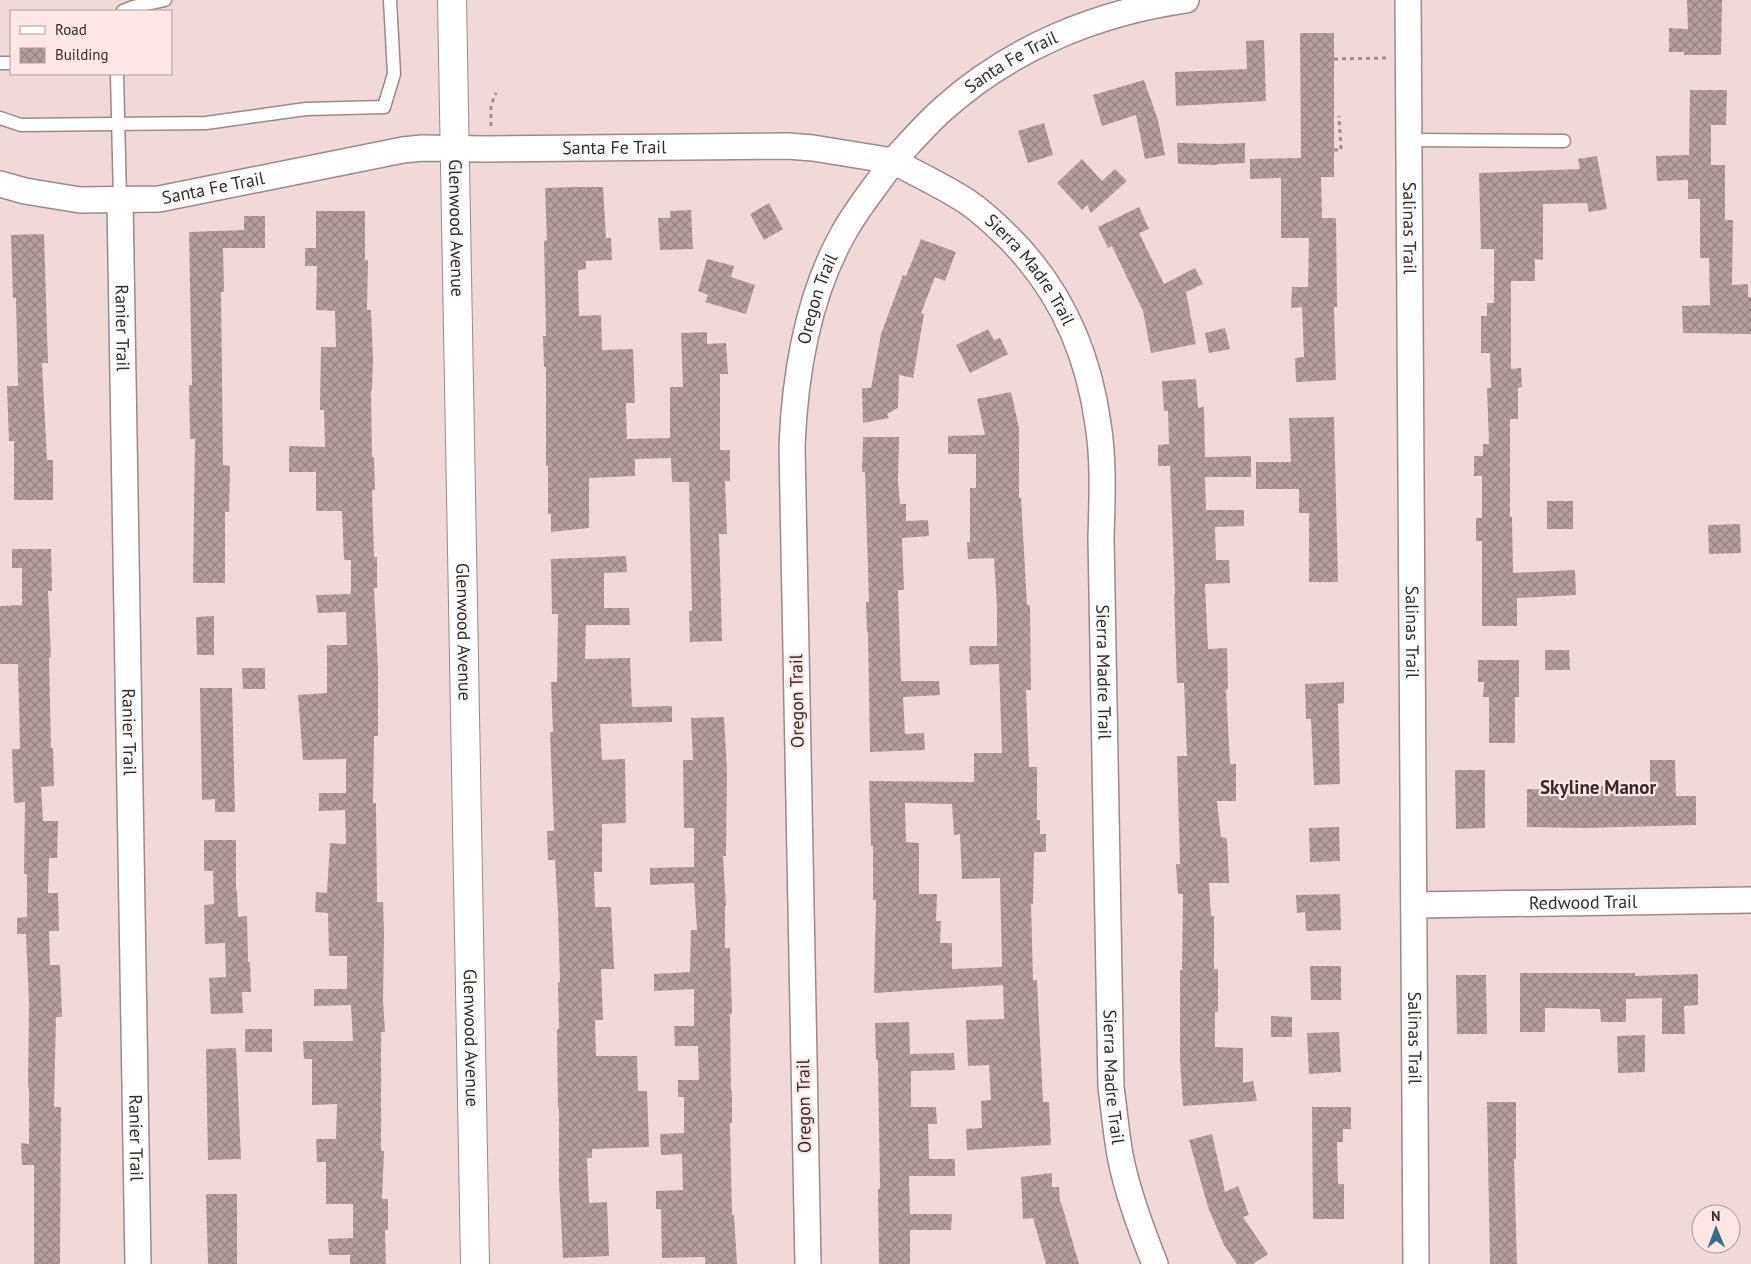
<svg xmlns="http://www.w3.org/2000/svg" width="1751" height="1264" viewBox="0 0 1751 1264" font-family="'PT Sans',sans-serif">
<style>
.building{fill:url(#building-cross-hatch);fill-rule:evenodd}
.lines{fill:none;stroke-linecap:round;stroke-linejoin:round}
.lane-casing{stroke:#9e8987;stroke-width:15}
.street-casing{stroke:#9e8987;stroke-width:28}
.secondary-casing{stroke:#9e8987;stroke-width:30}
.path{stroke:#9f8e8d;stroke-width:3;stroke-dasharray:4 4;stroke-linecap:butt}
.lane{stroke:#fff;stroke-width:12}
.street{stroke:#fff;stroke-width:25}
.secondary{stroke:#fff;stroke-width:28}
.labels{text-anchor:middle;stroke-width:4.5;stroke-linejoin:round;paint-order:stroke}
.street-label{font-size:18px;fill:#352c2b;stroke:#fde6e4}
.neighbourhood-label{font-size:19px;font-weight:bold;fill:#352c2b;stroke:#fde6e4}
</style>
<defs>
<pattern id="building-cross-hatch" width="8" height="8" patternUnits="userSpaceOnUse" patternTransform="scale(1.25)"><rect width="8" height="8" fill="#b6a09e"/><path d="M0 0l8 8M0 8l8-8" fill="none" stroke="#958381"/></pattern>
</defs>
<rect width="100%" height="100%" fill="#f0d9d7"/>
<g class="building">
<polygon points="1687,0 1722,0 1721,55 1684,55 1684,52 1669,52 1669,28 1688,29"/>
<polygon points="1300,33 1334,33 1334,177 1321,177 1322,218 1336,218 1337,307 1334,307 1336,380 1296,382 1295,358 1304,357 1302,307 1291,308 1292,287 1308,287 1309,238 1281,238 1281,178 1250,179 1250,159 1301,158"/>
<polygon points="1264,40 1266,101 1176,106 1175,72 1247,69 1246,41"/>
<polygon points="1144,80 1158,120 1165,155 1145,159 1136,115 1102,126 1093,95"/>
<polygon points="1690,90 1727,90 1726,125 1711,125 1711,165 1725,165 1725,220 1733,220 1732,285 1748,284 1748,297 1751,297 1751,334 1683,333 1682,306 1710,305 1709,258 1700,258 1700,199 1688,199 1688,180 1657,181 1656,156 1689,155"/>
<polygon points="1044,123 1053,155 1028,163 1018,131"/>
<polygon points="1177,143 1219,144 1245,143 1245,163 1217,164 1217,165 1178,164"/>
<polygon points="1597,156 1607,209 1589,212 1587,203 1543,204 1543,260 1535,259 1535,281 1511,281 1511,369 1521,368 1522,387 1518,388 1518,419 1510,419 1510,517 1512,517 1513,573 1575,570 1576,595 1517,598 1517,626 1482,626 1482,541 1476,541 1476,518 1482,518 1482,476 1474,476 1474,456 1483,456 1483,444 1489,444 1487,388 1491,388 1490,353 1481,353 1481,316 1487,316 1487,303 1494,303 1494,249 1481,249 1479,173 1580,169 1578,159"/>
<polygon points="1082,159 1102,181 1115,169 1127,181 1091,213 1087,205 1082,210 1057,183"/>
<polygon points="576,187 603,187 606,238 611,238 612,260 586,261 586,269 578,270 579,316 601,315 602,350 633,349 635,403 626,403 627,439 670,438 670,387 683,387 681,333 707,332 707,344 726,343 728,374 720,374 720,450 730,450 730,481 725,481 727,534 719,534 722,641 690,642 689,611 692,611 689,482 672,482 671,458 635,459 635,476 589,478 589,528 551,532 551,514 548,514 548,466 546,466 546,367 544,367 543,336 546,336 544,241 547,240 545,188"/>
<polygon points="769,203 783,229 764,240 750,214"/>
<polygon points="1139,207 1149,229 1139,233 1164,284 1195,268 1203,284 1186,292 1196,344 1151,353 1143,311 1112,246 1108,248 1098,227"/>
<polygon points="691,210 693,249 660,250 658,218 670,218 670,211"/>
<polygon points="316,211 365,211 365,260 368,260 367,310 371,310 373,359 372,390 371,390 372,457 374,457 375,490 372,490 374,557 377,557 377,588 374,588 378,670 378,736 374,736 373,803 376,803 377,902 383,902 384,933 383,1001 385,1032 381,1032 381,1151 384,1151 382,1199 388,1199 388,1230 385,1230 386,1264 350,1264 350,1255 329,1255 328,1239 353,1238 353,1204 326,1204 326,1162 317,1162 316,1139 336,1139 337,1104 312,1105 312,1059 304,1059 303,1041 353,1041 351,1005 314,1006 314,989 347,989 347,956 329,956 328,913 315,912 316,892 327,893 330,843 346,844 345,810 319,811 319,793 346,793 346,759 303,760 298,695 327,693 327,645 347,645 346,612 318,613 316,595 351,594 351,560 344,560 342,511 316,511 316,472 289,472 289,446 325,447 324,410 320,410 321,347 336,347 335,311 316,310 317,266 305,266 305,248 316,248"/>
<polygon points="244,216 265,216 265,248 223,248 224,292 221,292 223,465 230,466 229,512 225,512 225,583 193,583 195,439 190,439 189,385 192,385 189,232 244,230"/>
<polygon points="44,234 48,363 42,363 47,460 53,460 53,500 14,500 14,441 9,441 7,386 18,386 16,298 13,298 11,235"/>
<polygon points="921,239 956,252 945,281 935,277 921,313 924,314 913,378 899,375 898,408 887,414 889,418 863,423 862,388 871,388 881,334 903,275 906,276"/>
<polygon points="707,259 734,266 731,277 755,285 746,314 705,302 708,295 698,291"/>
<polygon points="1225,328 1230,349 1209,353 1205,333"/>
<polygon points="988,329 994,340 1000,338 1008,354 970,373 956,345"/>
<polygon points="1196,379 1198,408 1204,407 1205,457 1251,456 1251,477 1205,477 1206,510 1244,510 1244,526 1215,527 1216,560 1229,560 1230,583 1205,584 1208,649 1227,648 1228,689 1226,689 1230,764 1236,764 1236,801 1217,801 1221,837 1227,838 1229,883 1209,883 1211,916 1214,916 1214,969 1218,969 1218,1012 1215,1012 1215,1047 1243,1048 1243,1083 1253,1081 1257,1101 1183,1106 1180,1060 1180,970 1182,970 1183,894 1178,894 1176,864 1180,864 1177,756 1187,756 1184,683 1177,683 1174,595 1175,595 1170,466 1158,466 1158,445 1169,444 1168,411 1164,411 1162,381"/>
<path d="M 1011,392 L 1019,428 L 1019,498 L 1021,498 L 1027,605 L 1030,605 L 1031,690 L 1026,690 L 1029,767 L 1037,767 L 1037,820 L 1040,820 L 1040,834 L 1046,834 L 1046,852 L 1034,852 L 1033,904 L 1031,904 L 1033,980 L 1037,980 L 1043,1102 L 1049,1102 L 1051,1145 L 967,1150 L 966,1129 L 982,1128 L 981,1101 L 991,1100 L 989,1065 L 968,1066 L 966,1020 L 1004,1019 L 1003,985 L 874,993 L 876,900 L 873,900 L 873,846 L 871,846 L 869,781 L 974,782 L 974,753 L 1002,753 L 999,664 L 970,665 L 969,646 L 997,646 L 997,606 L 994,558 L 968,559 L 967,542 L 970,542 L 970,488 L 976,488 L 976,454 L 948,454 L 948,436 L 985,435 L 977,399 ZM 905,803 L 952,804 L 954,835 L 960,834 L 962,879 L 1000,878 L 1002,967 L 952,969 L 952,943 L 940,943 L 941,921 L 936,921 L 937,894 L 919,894 L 919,843 L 906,842 Z"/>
<polygon points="1334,417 1338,582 1309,582 1309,513 1299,513 1299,489 1256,489 1256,462 1291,462 1289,418"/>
<polygon points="863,437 899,437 898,481 900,504 906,504 906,521 928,520 929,536 902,538 904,590 898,590 901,681 939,681 940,695 903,697 905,734 924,733 925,750 870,752 868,632 867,632 866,602 869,602 865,472 862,472"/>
<rect x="1547" y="501" width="26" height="28"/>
<polygon points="1740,524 1741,553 1709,554 1708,525"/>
<polygon points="12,549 51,549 52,591 48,591 51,657 49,658 51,748 53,748 54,786 41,787 43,821 58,821 57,858 49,858 48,893 58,893 59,931 49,931 50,965 60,965 62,1017 56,1017 54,1107 61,1107 60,1264 34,1264 34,1165 22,1165 21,1143 29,1144 29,1088 28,1088 29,1003 26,934 17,934 17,918 27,917 27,874 24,874 25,802 14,803 12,749 20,749 18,664 0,664 0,606 22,605 22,568 12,568"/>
<polygon points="626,556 627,572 604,573 604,608 629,608 630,625 586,625 585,659 630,658 632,707 672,706 672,722 600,724 602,760 625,759 626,823 602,824 602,872 594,872 595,907 611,907 614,969 601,969 603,1020 595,1020 596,1056 637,1056 638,1091 647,1091 649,1147 592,1149 592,1158 587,1158 589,1203 607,1202 609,1256 563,1258 559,1182 559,1108 558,1108 557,1029 559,1029 558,982 560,982 558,911 555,860 548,860 547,831 554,831 550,732 553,732 551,682 557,682 558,614 552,614 551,559"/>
<polygon points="214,616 214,655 197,655 196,617"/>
<polygon points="1545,650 1569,650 1570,670 1545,670"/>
<polygon points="1478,660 1519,660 1519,697 1515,697 1515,743 1489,743 1489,697 1483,697 1484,682 1478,682"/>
<polygon points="242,668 265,668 265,689 243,689"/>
<polygon points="1344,682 1344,703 1338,704 1340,784 1314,785 1311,719 1306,719 1305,684"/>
<polygon points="200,688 232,688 235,812 215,812 215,799 202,800"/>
<polygon points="724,717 727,771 726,856 723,856 726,906 725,906 725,948 730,948 732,1014 730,1014 731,1091 732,1091 732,1123 730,1123 732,1215 734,1215 737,1264 705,1264 705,1257 662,1258 661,1209 656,1209 656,1191 683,1190 682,1154 661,1155 660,1134 684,1133 684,1097 678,1097 678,1080 699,1080 698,1046 675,1046 674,1026 694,1026 694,989 654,991 654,974 690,972 691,930 697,930 694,883 650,885 650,868 694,867 694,828 684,828 683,760 693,760 691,718"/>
<polygon points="1650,760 1675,760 1676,796 1696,796 1696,825 1585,828 1527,827 1527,789 1587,790 1587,787 1650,784"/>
<polygon points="1455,770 1485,770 1485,828 1456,829"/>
<polygon points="1339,827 1340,861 1310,862 1309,828"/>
<polygon points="204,840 236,840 236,890 237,890 238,917 247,916 248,962 250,962 251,992 242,992 243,1013 211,1014 209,978 226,977 225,943 205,944 204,905 214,904 213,871 204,871"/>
<polygon points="1340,894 1341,930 1306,931 1305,912 1297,913 1296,895"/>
<polygon points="1310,966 1341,966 1341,1000 1311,1000"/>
<polygon points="1520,973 1635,973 1635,976 1698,974 1698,1005 1684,1006 1685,1034 1662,1034 1662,998 1626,999 1626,1022 1601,1022 1600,1009 1545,1008 1545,1032 1520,1032"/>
<polygon points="1456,975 1486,975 1487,1034 1457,1034"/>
<polygon points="1271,1016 1292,1017 1292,1037 1271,1037"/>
<polygon points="909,1022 910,1054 954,1053 955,1070 911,1071 911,1107 936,1107 937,1124 928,1124 929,1159 955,1159 955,1176 909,1176 910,1214 952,1214 951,1230 910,1230 910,1264 879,1264 878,1189 880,1189 878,1060 876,1060 875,1023"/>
<rect x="245" y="1029" width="27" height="23"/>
<polygon points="1339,1032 1341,1072 1309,1074 1307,1033"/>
<polygon points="1645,1035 1645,1072 1618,1073 1617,1036"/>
<polygon points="236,1048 241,1159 208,1160 206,1049"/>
<polygon points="1487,1102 1516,1102 1516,1159 1514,1159 1517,1264 1490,1264"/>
<polygon points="1312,1107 1351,1107 1351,1129 1343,1129 1343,1142 1337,1142 1338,1184 1344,1184 1344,1219 1313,1219"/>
<polygon points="1212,1134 1225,1192 1238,1186 1249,1215 1243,1217 1268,1254 1253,1264 1237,1264 1224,1245 1208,1207 1189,1140"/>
<polygon points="1052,1173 1052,1187 1059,1187 1060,1202 1061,1202 1079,1264 1046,1264 1033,1218 1023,1219 1021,1177"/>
<polygon points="206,1194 237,1194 237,1264 208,1264"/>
</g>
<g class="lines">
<defs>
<g id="lane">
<polyline points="123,11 133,7 165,0"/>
<polyline points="0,63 11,63"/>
<polyline points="117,74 120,200"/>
<polyline points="0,118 21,125 206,123 306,109 384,107 394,74 390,0"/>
<polyline points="1409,140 1564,141"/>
</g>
<g id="street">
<path id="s1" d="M 1408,0 L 1416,1264"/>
<path id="s2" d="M 0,184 L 25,191 L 80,200 L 159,199 L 403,150 L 422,148 L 484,149 L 788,146 L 813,148 L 893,161 C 909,144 925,125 943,109 C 1011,48 1096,13 1186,0"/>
<path id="s3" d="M 120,200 L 138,1264"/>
<path id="s4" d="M 1415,905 L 1751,900"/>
<path id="s5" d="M 808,1264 L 792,446 C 795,373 807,298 843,234 C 857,208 877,185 893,161 C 917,174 943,186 966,201 C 981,211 994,223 1007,236 C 1059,287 1088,351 1098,424 C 1104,461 1102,500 1101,538 L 1111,1087 C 1114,1109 1116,1132 1120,1155 C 1127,1192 1141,1229 1155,1264"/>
</g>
<g id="secondary">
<path id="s6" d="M 452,0 L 475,1264"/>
</g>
</defs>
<use href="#lane" class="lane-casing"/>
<use href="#street" class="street-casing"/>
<use href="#secondary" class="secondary-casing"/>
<g class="path">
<polyline points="1334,59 1386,58"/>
<polyline points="491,126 491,105 496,93"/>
<polyline points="1334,150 1341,150 1339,116"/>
</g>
<use href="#lane" class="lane"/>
<use href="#street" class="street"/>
<use href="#secondary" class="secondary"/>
</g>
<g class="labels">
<g class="street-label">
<text dy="6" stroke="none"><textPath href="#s2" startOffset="1056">Santa Fe Trail</textPath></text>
<text dy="6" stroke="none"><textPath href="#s2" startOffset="621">Santa Fe Trail</textPath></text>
<text dy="6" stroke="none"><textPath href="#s2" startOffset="216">Santa Fe Trail</textPath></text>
<text dy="6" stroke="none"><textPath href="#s6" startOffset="228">Glenwood Avenue</textPath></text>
<text dy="6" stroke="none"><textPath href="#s1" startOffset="228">Salinas Trail</textPath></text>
<text dy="6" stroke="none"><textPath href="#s5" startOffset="1305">Sierra Madre Trail</textPath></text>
<text dy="6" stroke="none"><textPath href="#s5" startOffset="968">Oregon Trail</textPath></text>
<text dy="6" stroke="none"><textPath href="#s3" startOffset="128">Ranier Trail</textPath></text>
<text dy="6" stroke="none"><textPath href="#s6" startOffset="632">Glenwood Avenue</textPath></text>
<text dy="6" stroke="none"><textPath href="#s1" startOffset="632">Salinas Trail</textPath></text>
<text dy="6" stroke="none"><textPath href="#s5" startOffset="1725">Sierra Madre Trail</textPath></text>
<text transform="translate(797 701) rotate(-91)" y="6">Oregon Trail</text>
<text dy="6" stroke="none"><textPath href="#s3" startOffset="532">Ranier Trail</textPath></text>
<text dy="6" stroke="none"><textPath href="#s4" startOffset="168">Redwood Trail</textPath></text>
<text dy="6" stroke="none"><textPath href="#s6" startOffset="1038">Glenwood Avenue</textPath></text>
<text dy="6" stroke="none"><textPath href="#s1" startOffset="1038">Salinas Trail</textPath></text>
<text dy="6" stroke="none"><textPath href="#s5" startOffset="2130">Sierra Madre Trail</textPath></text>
<text transform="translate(804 1106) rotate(-91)" y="6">Oregon Trail</text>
<text dy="6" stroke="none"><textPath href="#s3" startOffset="938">Ranier Trail</textPath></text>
</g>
<g class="neighbourhood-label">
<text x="1598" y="794">Skyline Manor</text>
</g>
</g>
<rect x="10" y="10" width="162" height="65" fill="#fde6e4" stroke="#ad9c9a"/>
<rect x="20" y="26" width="25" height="8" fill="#ffffff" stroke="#ad9c9a"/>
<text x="55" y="35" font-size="15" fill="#352c2b">Road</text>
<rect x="20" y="48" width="25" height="15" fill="url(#building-cross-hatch)" stroke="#ad9c9a"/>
<text x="55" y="60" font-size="15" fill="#352c2b">Building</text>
<g transform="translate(1716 1229) rotate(359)"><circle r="24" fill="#fde6e4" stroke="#ad9c9a"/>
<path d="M0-4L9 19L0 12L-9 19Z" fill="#376b88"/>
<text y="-8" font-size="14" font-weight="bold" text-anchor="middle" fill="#352c2b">N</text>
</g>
</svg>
